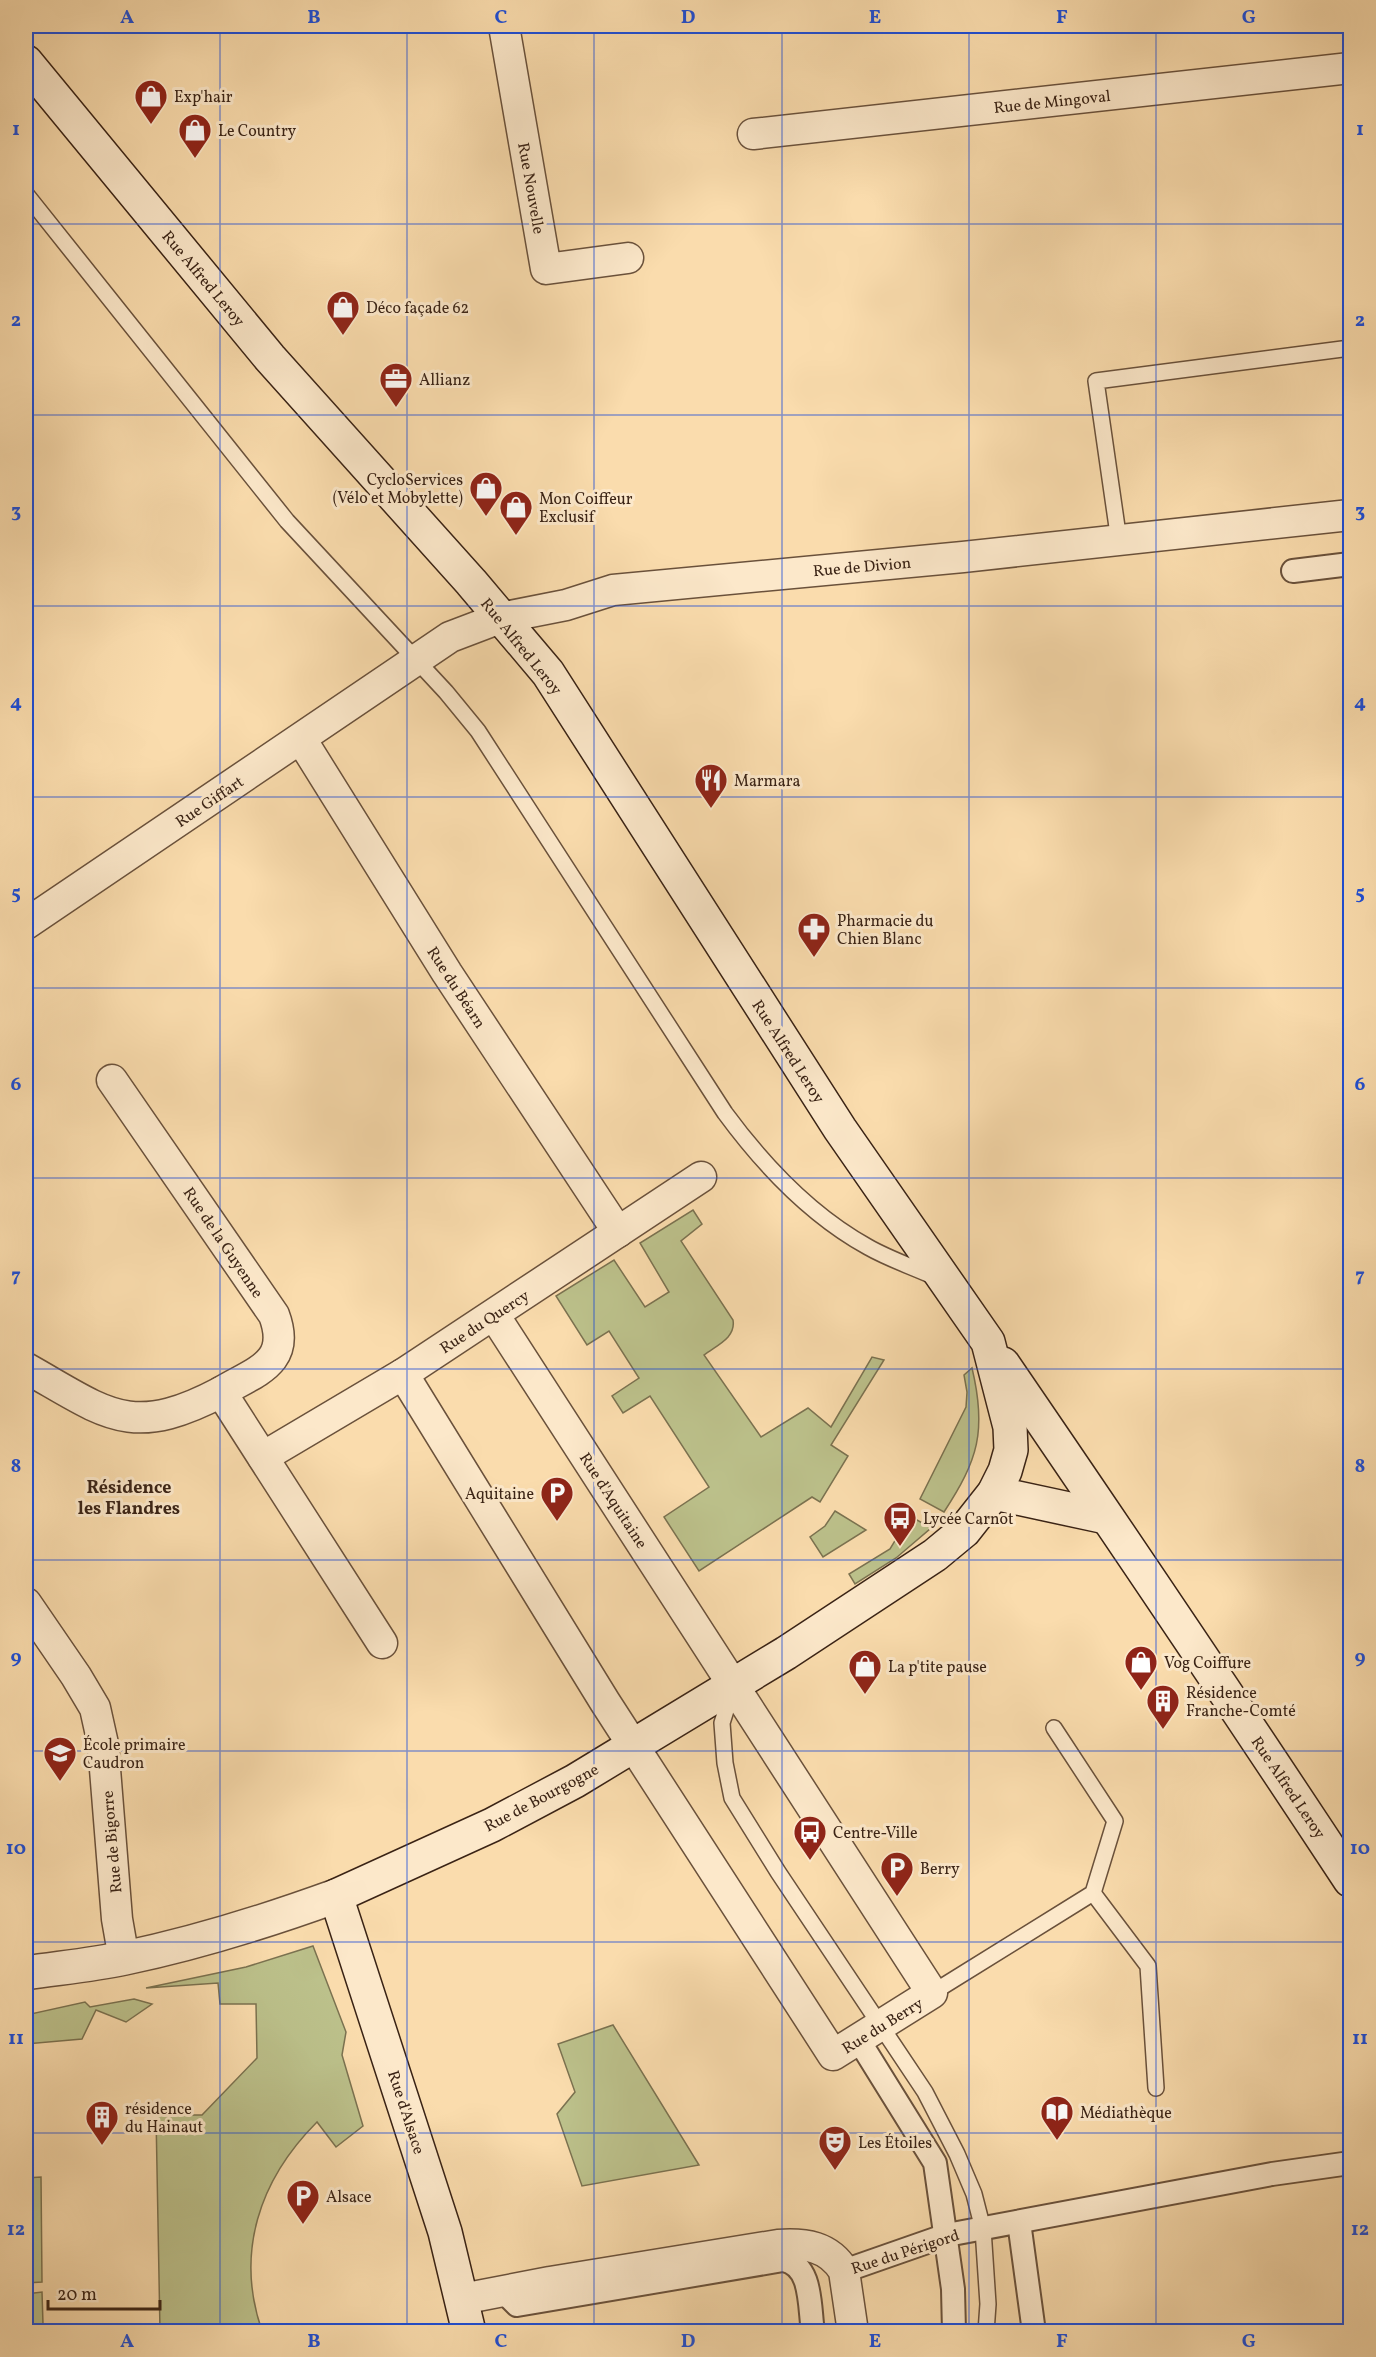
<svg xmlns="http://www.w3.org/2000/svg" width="1376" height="2357" viewBox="0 0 1376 2357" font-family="Vollkorn,serif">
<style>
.green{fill:#bcc18b;stroke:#7b7250;stroke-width:1.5}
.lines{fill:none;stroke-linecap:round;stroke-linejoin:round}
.service-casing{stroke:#6a513b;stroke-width:18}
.pedestrian-casing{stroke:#6a513b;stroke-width:26}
.minor-casing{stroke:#6a513b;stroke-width:33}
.tertiary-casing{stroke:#6a513b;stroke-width:36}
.secondary-casing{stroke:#3a2315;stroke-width:36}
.service{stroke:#fce8ca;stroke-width:15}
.pedestrian{stroke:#fce8ca;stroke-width:22}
.minor{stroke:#fce8ca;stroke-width:30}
.tertiary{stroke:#fce8ca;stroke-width:33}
.secondary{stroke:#fce8ca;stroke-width:33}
.grid{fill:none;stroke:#1d4ed8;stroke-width:1.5;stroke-opacity:0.55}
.labels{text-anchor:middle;stroke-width:6;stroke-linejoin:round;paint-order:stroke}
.poi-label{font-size:16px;fill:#3a2315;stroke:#fce8ca;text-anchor:start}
.street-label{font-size:16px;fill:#3a2315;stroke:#fce8ca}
.neighbourhood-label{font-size:18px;font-weight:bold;fill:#3a2315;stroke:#fce8ca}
.neatline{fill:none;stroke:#1d4ed8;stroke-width:2}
.grid-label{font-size:20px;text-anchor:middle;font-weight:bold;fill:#1d4ed8}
</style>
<rect width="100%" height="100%" fill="#fadcad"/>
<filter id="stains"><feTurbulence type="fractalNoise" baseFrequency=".00333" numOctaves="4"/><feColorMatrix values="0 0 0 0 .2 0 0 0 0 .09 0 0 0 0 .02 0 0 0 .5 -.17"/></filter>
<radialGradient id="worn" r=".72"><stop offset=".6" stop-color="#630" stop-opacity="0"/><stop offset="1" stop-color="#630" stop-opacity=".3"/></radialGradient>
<g class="green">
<path d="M 693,1210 L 702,1224 L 681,1241 L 733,1320 C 736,1338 717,1345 704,1355 L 761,1437 L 808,1408 L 831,1427 L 872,1357 L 884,1360 L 831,1445 L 848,1456 L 820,1502 L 812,1497 L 699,1571 L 664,1517 L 709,1487 L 650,1396 L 623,1413 L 612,1396 L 639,1378 L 609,1331 L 587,1345 L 556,1296 L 614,1260 L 645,1307 L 669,1292 L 640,1243 Z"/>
<path d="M 972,1368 C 987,1431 978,1460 944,1512 L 920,1499 L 966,1407 L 967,1392 L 964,1375 Z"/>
<polygon points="835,1511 866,1530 823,1557 810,1537 825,1526"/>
<polygon points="910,1516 931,1528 896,1558 855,1584 849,1574 890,1549"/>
<path d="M 313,1946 L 346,2032 L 342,2055 L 363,2126 L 336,2147 L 317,2122 C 259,2180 235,2253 262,2331 L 160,2331 L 156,2115 L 202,2115 L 257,2058 L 256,2004 L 220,2004 L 218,1983 L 146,1988 L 246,1967 Z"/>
<polygon points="134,1999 152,2004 126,2022 96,2010 82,2039 26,2044 26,2015 85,2002 90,2007"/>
<polygon points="613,2025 699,2165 582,2186 557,2114 575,2092 558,2044"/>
<polygon points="41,2177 42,2282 26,2283 26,2178"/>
<polygon points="42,2292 43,2324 51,2325 52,2331 28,2331 26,2294"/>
</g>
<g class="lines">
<defs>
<g id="service">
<path d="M 26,194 L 287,521 L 446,692 L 478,731 L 725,1113 C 764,1166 810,1215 868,1247 C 889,1259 913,1267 935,1277"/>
<polyline points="1119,541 1096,381 1350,348"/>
<polyline points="732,1691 722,1723 725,1763 732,1798 778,1872 925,2092 957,2154 974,2194 983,2229 988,2304 986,2332"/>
<polyline points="1093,1893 1148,1966 1156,2088"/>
<polyline points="932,1993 1093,1893 1115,1821 1054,1728"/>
</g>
<g id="pedestrian">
<polyline points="1293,571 1350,564"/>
<polyline points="858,2039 935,2163 953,2289 954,2332"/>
<polyline points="1019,2222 1034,2332"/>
<polyline points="844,2271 947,2235 1272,2174 1350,2163"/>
<path d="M 503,2291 L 517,2305 L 783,2260 C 813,2265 809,2307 813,2332"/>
</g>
<g id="minor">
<polyline points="504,26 546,269 628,258"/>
<polyline points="753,134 1350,68"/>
<polyline points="301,739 447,973 618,1232"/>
<polyline points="26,924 450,637 500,618 566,605 613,590 963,557 1350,515"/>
<path d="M 112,1080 L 274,1315 C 292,1363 256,1371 221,1392 L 382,1643"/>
<path d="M 26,1368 C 106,1413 130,1440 221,1392"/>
<polyline points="403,1374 605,1702 833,2055 932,1993 494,1315"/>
<polyline points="263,1457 403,1374 701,1177"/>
<polyline points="26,1603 76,1676 95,1708 103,1744 117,1919 124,1959"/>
<path d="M 462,2299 L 550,2282 L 778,2245 C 805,2243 829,2246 844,2271 L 853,2332"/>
</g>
<path id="tertiary" d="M 26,1973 C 59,1968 92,1965 125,1958 C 197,1943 267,1921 336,1896"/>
<g id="secondary">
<polyline points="26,62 270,358 471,582 548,673 840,1129 988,1342 1010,1427 1011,1450 1005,1471 994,1493 964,1531 935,1555 786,1653 575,1781 492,1825 336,1896 445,2232 469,2332"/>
<path d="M 1003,1364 C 1120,1535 1236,1707 1350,1880"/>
<polyline points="994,1493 1106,1517"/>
</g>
</defs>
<use href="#service" class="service-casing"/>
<use href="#pedestrian" class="pedestrian-casing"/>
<use href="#minor" class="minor-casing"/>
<use href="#tertiary" class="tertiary-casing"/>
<use href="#secondary" class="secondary-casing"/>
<use href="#service" class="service"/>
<use href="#pedestrian" class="pedestrian"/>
<use href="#minor" class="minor"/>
<use href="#tertiary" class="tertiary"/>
<use href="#secondary" class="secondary"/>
</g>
<path class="grid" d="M 220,26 L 220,2332M 407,26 L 407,2332M 594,26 L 594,2332M 782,26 L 782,2332M 969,26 L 969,2332M 1156,26 L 1156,2332M 26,224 L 1350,224M 26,415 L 1350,415M 26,606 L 1350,606M 26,797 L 1350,797M 26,988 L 1350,988M 26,1178 L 1350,1178M 26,1369 L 1350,1369M 26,1560 L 1350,1560M 26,1751 L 1350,1751M 26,1942 L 1350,1942M 26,2133 L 1350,2133"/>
<defs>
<symbol id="shop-pin" viewBox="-11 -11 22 30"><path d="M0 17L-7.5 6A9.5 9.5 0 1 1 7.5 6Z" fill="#8f2418" stroke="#fce8ca"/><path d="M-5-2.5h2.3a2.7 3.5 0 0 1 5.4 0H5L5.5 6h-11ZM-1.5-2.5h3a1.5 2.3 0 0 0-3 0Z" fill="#fff"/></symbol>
<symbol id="office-pin" viewBox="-11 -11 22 30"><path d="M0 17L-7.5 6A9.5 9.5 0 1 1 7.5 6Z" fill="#8f2418" stroke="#fce8ca"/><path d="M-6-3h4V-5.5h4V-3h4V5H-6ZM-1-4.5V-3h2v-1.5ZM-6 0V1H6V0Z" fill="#fff"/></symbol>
<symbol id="restaurant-pin" viewBox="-11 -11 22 30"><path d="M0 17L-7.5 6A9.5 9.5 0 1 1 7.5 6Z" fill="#8f2418" stroke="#fce8ca"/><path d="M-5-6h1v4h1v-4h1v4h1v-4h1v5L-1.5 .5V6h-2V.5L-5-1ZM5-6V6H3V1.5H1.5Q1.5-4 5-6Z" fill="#fff"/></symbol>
<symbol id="pharmacy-pin" viewBox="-11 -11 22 30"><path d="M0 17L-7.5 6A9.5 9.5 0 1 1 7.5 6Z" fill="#8f2418" stroke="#fce8ca"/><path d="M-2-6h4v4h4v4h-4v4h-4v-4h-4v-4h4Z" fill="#fff"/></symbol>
<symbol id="parking-pin" viewBox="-11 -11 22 30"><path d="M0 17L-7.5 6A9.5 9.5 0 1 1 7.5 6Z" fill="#8f2418" stroke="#fce8ca"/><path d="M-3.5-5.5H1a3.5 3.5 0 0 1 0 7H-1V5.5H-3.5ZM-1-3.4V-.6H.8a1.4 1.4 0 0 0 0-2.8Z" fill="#fff"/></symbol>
<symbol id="bus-pin" viewBox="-11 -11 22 30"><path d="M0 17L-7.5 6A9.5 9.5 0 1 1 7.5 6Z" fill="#8f2418" stroke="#fce8ca"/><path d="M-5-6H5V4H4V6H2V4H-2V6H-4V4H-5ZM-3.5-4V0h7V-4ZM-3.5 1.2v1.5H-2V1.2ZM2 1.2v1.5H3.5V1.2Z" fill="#fff"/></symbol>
<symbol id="building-pin" viewBox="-11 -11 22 30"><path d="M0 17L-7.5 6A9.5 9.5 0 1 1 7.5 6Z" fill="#8f2418" stroke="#fce8ca"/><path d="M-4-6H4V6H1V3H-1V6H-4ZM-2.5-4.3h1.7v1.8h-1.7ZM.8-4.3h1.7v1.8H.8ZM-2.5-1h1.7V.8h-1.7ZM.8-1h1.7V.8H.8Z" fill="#fff"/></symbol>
<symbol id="school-pin" viewBox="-11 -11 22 30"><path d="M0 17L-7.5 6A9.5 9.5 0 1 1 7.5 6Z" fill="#8f2418" stroke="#fce8ca"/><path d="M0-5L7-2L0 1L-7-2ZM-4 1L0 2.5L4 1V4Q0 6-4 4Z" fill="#fff"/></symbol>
<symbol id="library-pin" viewBox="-11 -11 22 30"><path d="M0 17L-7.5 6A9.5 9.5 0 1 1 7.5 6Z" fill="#8f2418" stroke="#fce8ca"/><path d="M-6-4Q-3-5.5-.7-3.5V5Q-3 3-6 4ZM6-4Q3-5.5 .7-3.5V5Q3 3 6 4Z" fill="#fff"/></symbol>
<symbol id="theatre-pin" viewBox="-11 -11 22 30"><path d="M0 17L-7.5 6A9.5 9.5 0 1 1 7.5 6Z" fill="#8f2418" stroke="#fce8ca"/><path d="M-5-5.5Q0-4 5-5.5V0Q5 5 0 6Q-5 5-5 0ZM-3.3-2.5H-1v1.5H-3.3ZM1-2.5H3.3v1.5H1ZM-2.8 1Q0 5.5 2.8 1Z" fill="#fff"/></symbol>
</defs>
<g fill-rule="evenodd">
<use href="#shop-pin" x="132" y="77" width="38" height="52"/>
<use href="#shop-pin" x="176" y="111" width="38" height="52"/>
<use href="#shop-pin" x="324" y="288" width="38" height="52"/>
<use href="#office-pin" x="377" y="360" width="38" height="52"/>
<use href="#shop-pin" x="467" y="469" width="38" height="52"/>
<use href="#shop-pin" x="497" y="488" width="38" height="52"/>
<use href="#restaurant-pin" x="692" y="761" width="38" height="52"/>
<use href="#pharmacy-pin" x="795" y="910" width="38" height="52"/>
<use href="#parking-pin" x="538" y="1474" width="38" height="52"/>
<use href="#bus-pin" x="881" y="1499" width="38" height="52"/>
<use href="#shop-pin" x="1122" y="1643" width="38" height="52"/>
<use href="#shop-pin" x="846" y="1647" width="38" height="52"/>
<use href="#building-pin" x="1144" y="1682" width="38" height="52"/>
<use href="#school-pin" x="41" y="1734" width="38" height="52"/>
<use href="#bus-pin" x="791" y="1813" width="38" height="52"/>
<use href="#parking-pin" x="878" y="1849" width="38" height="52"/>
<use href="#library-pin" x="1038" y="2093" width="38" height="52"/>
<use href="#building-pin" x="83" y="2098" width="38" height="52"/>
<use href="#theatre-pin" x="816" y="2123" width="38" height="52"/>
<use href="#parking-pin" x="284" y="2177" width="38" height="52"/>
</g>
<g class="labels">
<g class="poi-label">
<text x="174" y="102">Exp'hair</text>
<text x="218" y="136">Le Country</text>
<text x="366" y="313">Déco façade 62</text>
<text x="419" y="385">Allianz</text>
<text x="463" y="485" text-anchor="end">CycloServices<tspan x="463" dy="18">(Vélo et Mobylette)</tspan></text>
<text x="539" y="504">Mon Coiffeur<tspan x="539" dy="18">Exclusif</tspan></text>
<text x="734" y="786">Marmara</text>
<text x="837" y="926">Pharmacie du<tspan x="837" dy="18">Chien Blanc</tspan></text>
<text x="534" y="1499" text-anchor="end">Aquitaine</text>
<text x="923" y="1524">Lycée Carnot</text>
<text x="1164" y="1668">Vog Coiffure</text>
<text x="888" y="1672">La p'tite pause</text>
<text x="1186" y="1698">Résidence<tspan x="1186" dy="18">Franche-Comté</tspan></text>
<text x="83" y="1750">École primaire<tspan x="83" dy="18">Caudron</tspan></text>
<text x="833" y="1838">Centre-Ville</text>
<text x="920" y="1874">Berry</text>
<text x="125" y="2114">résidence<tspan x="125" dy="18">du Hainaut</tspan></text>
<text x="1080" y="2118">Médiathèque</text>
<text x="858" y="2148">Les Étoiles</text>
<text x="326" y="2202">Alsace</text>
</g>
<g class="street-label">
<text transform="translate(1052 101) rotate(-6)" y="6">Rue de Mingoval</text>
<text transform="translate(532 188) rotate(80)" y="6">Rue Nouvelle</text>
<text transform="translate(204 278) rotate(50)" y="6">Rue Alfred Leroy</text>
<text transform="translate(862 566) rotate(-5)" y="6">Rue de Divion</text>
<text transform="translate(522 646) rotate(51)" y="6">Rue Alfred Leroy</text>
<text transform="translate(209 801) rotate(-34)" y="6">Rue Giffart</text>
<text transform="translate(457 987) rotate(57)" y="6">Rue du Béarn</text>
<text transform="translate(789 1051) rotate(57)" y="6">Rue Alfred Leroy</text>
<text transform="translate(224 1242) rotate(56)" y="6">Rue de la Guyenne</text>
<text transform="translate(484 1321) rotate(-33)" y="6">Rue du Quercy</text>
<text transform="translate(614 1500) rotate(57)" y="6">Rue d'Aquitaine</text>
<text transform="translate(1289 1787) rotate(56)" y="6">Rue Alfred Leroy</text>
<text transform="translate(541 1797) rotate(-28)" y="6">Rue de Bourgogne</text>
<text transform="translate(111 1842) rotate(-95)" y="6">Rue de Bigorre</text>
<text transform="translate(882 2025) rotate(-32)" y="6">Rue du Berry</text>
<text transform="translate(407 2112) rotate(72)" y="6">Rue d'Alsace</text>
<text transform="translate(905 2251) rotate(-18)" y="6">Rue du Périgord</text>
</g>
<g class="neighbourhood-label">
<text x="129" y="1493">Résidence<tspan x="129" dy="21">les Flandres</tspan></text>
</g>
</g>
<rect width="1376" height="2357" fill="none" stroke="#fadcad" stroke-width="66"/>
<path d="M48 2300v9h112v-9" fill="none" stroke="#3a2315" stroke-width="3"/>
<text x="57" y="2300" font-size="18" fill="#3a2315" stroke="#fce8ca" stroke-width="4.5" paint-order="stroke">20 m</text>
<rect x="33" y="33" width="1310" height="2291" class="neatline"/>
<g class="grid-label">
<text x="127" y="23">A</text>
<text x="314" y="23">B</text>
<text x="501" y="23">C</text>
<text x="688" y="23">D</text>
<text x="875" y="23">E</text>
<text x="1062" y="23">F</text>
<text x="1249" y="23">G</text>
<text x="16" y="135">1</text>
<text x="1360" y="135">1</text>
<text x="16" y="326">2</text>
<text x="1360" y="326">2</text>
<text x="16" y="517">3</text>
<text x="1360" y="517">3</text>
<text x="16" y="708">4</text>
<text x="1360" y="708">4</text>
<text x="16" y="899">5</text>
<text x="1360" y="899">5</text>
<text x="16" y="1090">6</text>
<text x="1360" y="1090">6</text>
<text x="16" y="1281">7</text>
<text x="1360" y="1281">7</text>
<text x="16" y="1472">8</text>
<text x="1360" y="1472">8</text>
<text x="16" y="1663">9</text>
<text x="1360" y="1663">9</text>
<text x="16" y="1854">10</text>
<text x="1360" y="1854">10</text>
<text x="16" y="2044">11</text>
<text x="1360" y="2044">11</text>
<text x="16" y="2235">12</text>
<text x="1360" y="2235">12</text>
<text x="127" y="2347">A</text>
<text x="314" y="2347">B</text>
<text x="501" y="2347">C</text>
<text x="688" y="2347">D</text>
<text x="875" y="2347">E</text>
<text x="1062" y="2347">F</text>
<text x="1249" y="2347">G</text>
</g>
<rect width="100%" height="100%" filter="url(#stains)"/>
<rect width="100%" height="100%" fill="url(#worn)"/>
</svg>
